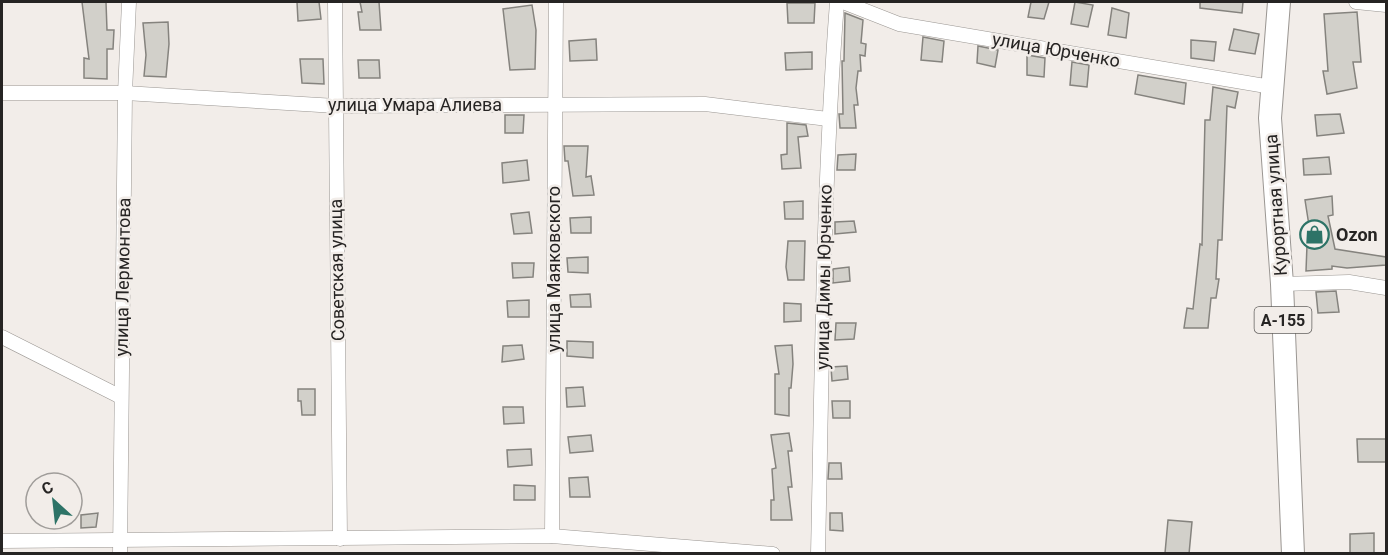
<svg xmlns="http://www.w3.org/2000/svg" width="1388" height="555" viewBox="0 0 1388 555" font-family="Roboto,sans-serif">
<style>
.building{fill:#d2d0ca;stroke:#85837e;stroke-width:1.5}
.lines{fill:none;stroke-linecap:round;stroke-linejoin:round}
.street-casing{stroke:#9a9692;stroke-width:15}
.primary-casing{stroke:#9a9692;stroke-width:24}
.street{stroke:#fff;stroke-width:14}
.primary{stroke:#fff;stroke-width:22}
.labels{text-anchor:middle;stroke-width:5;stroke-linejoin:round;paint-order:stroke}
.shield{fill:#f2ede9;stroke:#63605e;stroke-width:1.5}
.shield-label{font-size:16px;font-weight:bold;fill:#262423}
.street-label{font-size:18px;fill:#262423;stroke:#f2ede9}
.poi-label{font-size:18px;font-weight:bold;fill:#262423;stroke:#f2ede9;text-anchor:start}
</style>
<rect width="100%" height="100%" fill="#f2ede9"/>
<g class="building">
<polygon points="82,2 106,2 107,30 114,30 113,49 107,49 107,79 84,78 84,58 89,59"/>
<polygon points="297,2 319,2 321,19 298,21"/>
<polygon points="360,2 379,2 381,30 360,30 358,12 362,12"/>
<polygon points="1031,2 1049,2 1044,19 1028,17"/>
<polygon points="1075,2 1093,5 1088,27 1071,24"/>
<polygon points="1200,2 1243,2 1242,13 1200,8"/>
<polygon points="787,3 815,3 814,23 788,23"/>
<polygon points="532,5 536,30 535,69 510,70 503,9"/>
<polygon points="1112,8 1129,13 1126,38 1108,35"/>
<polygon points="1357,12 1361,62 1353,62 1357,88 1327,94 1323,71 1328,71 1324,14"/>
<polygon points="845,13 863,20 861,43 866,44 865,56 860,55 861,71 858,71 856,88 858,105 854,105 856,128 840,128 839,114 843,114 842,61 844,61"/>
<polygon points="168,22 169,44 166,77 144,76 146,55 143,23"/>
<polygon points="1234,29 1259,34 1255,54 1229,50"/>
<polygon points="923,37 944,41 942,62 921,60"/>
<polygon points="596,39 597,60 570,61 569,41"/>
<polygon points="1191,40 1216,42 1214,61 1191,58"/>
<polygon points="978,46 998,50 995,67 977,63"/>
<polygon points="812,52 812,69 786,70 785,53"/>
<polygon points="1027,55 1045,58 1044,77 1027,75"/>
<polygon points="300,59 323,59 324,84 302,83"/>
<polygon points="358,60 379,60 380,78 359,78"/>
<polygon points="1072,62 1089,65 1087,87 1070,85"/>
<polygon points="1138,75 1186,83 1184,104 1135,94"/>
<polygon points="1213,87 1238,92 1235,108 1227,106 1222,240 1218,240 1216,279 1219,279 1216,298 1211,298 1208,328 1184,328 1187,308 1193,309 1200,244 1202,245 1205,120 1210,120"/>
<polygon points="1340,114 1344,133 1317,136 1315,115"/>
<polygon points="505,115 524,115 523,133 505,133"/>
<polygon points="787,123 806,125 808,136 798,137 801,168 782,169 781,155 787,154"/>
<polygon points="564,146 588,146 586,177 591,176 594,195 573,196 568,161 565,161"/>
<polygon points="856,154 855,170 837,170 838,155"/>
<polygon points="1329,157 1331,174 1304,175 1303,159"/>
<polygon points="527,160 529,180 503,183 502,163"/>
<polygon points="1332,196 1333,215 1328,216 1335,249 1386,257 1386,265 1347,268 1332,266 1332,269 1306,271 1307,245 1305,245 1305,232 1310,232 1305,200"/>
<polygon points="803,201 803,219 785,219 784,202"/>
<polygon points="529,212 532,233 514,234 511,214"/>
<polygon points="591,217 591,233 571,233 570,218"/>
<polygon points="854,221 856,232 835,234 835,222"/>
<polygon points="788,241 805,241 804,280 788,280 786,267"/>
<polygon points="588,257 588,273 568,272 567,258"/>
<polygon points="512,263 534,263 533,277 513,278"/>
<polygon points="849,267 850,281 833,283 833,269"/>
<polygon points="1336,291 1339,312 1318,313 1316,292"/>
<polygon points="590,294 591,307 571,307 570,295"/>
<polygon points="529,300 529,317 508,317 507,301"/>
<polygon points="784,303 801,304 801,321 784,322"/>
<polygon points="836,323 856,323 854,339 835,340"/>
<polygon points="567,341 593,342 593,358 567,356"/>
<polygon points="522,345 524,359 502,362 503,346"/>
<polygon points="792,345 793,364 791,388 789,388 789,416 775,414 775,374 779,374 775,346"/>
<polygon points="847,366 848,379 832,381 831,367"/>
<polygon points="583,387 585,406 567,407 566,388"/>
<polygon points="298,389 315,389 315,415 302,415 301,401 298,401"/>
<polygon points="832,401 850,401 850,418 833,418"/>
<polygon points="503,407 523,407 524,423 504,424"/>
<polygon points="789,433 792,451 788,451 792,487 788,487 792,520 771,520 771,500 774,500 772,469 776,468 771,435"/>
<polygon points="591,435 593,451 570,453 568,437"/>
<polygon points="1357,439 1386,439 1386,462 1358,462"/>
<polygon points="531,449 532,465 508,467 507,450"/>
<polygon points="829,463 841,463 842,479 828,479"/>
<polygon points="588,477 590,497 570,497 569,478"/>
<polygon points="514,485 535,486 535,500 514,500"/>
<polygon points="98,513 96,527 81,528 81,515"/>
<polygon points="830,513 842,513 843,531 830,530"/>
<polygon points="1168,520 1192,522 1189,554 1165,553"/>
<polygon points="1374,533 1374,554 1350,554 1350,534"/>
</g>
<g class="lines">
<defs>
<g id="street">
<polyline points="335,2 340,539"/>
<polyline points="843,2 899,24 1272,87"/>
<polyline points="1356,2 1386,5"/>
<polyline points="2,93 125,93 336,106 705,104 828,119"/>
<polyline points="1282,284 1349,282 1386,288"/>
<polyline points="2,337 121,397"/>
<polyline points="552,536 556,2"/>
<polyline points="2,541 552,536 773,554"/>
<polyline points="120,554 125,93 129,2"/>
<path d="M 818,554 C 822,369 823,185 837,2"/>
</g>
<polyline id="primary" points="1279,2 1270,118 1282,284 1293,554"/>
</defs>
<use href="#street" class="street-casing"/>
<use href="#primary" class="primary-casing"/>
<use href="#street" class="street"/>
<use href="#primary" class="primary"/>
</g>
<defs>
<symbol id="shop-ring" viewBox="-11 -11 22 22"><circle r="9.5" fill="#f2ede9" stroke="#2d7367" stroke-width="1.5"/><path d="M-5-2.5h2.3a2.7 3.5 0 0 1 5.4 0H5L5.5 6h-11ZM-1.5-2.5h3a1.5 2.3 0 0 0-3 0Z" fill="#2d7367"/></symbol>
</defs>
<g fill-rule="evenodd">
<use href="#shop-ring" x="1298" y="218" width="33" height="33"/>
</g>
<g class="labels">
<rect class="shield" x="1254.5" y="307" width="57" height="26" rx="4.5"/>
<g class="shield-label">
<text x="1283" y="326">А-155</text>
</g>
<g class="street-label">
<text transform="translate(1056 50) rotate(10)" y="6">улица Юрченко</text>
<text x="415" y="111">улица Умара Алиева</text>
<text transform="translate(1276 205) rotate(-94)" y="6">Курортная улица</text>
<text transform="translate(554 269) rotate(-90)" y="6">улица Маяковского</text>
<text transform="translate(337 270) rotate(-91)" y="6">Советская улица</text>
<text transform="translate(123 277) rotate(-89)" y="6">улица Лермонтова</text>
<text transform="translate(824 277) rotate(-89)" y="6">улица Димы Юрченко</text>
</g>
<g class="poi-label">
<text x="1336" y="241">Ozon</text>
</g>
</g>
<rect width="1388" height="555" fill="none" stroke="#262423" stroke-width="6"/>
<g transform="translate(54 501) rotate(333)"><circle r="28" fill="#f2ede9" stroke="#a09d9a" stroke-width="1.5"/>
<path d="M0-4.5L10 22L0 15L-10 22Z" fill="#2d7367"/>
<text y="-9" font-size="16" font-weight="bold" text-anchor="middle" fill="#262423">С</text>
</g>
</svg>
